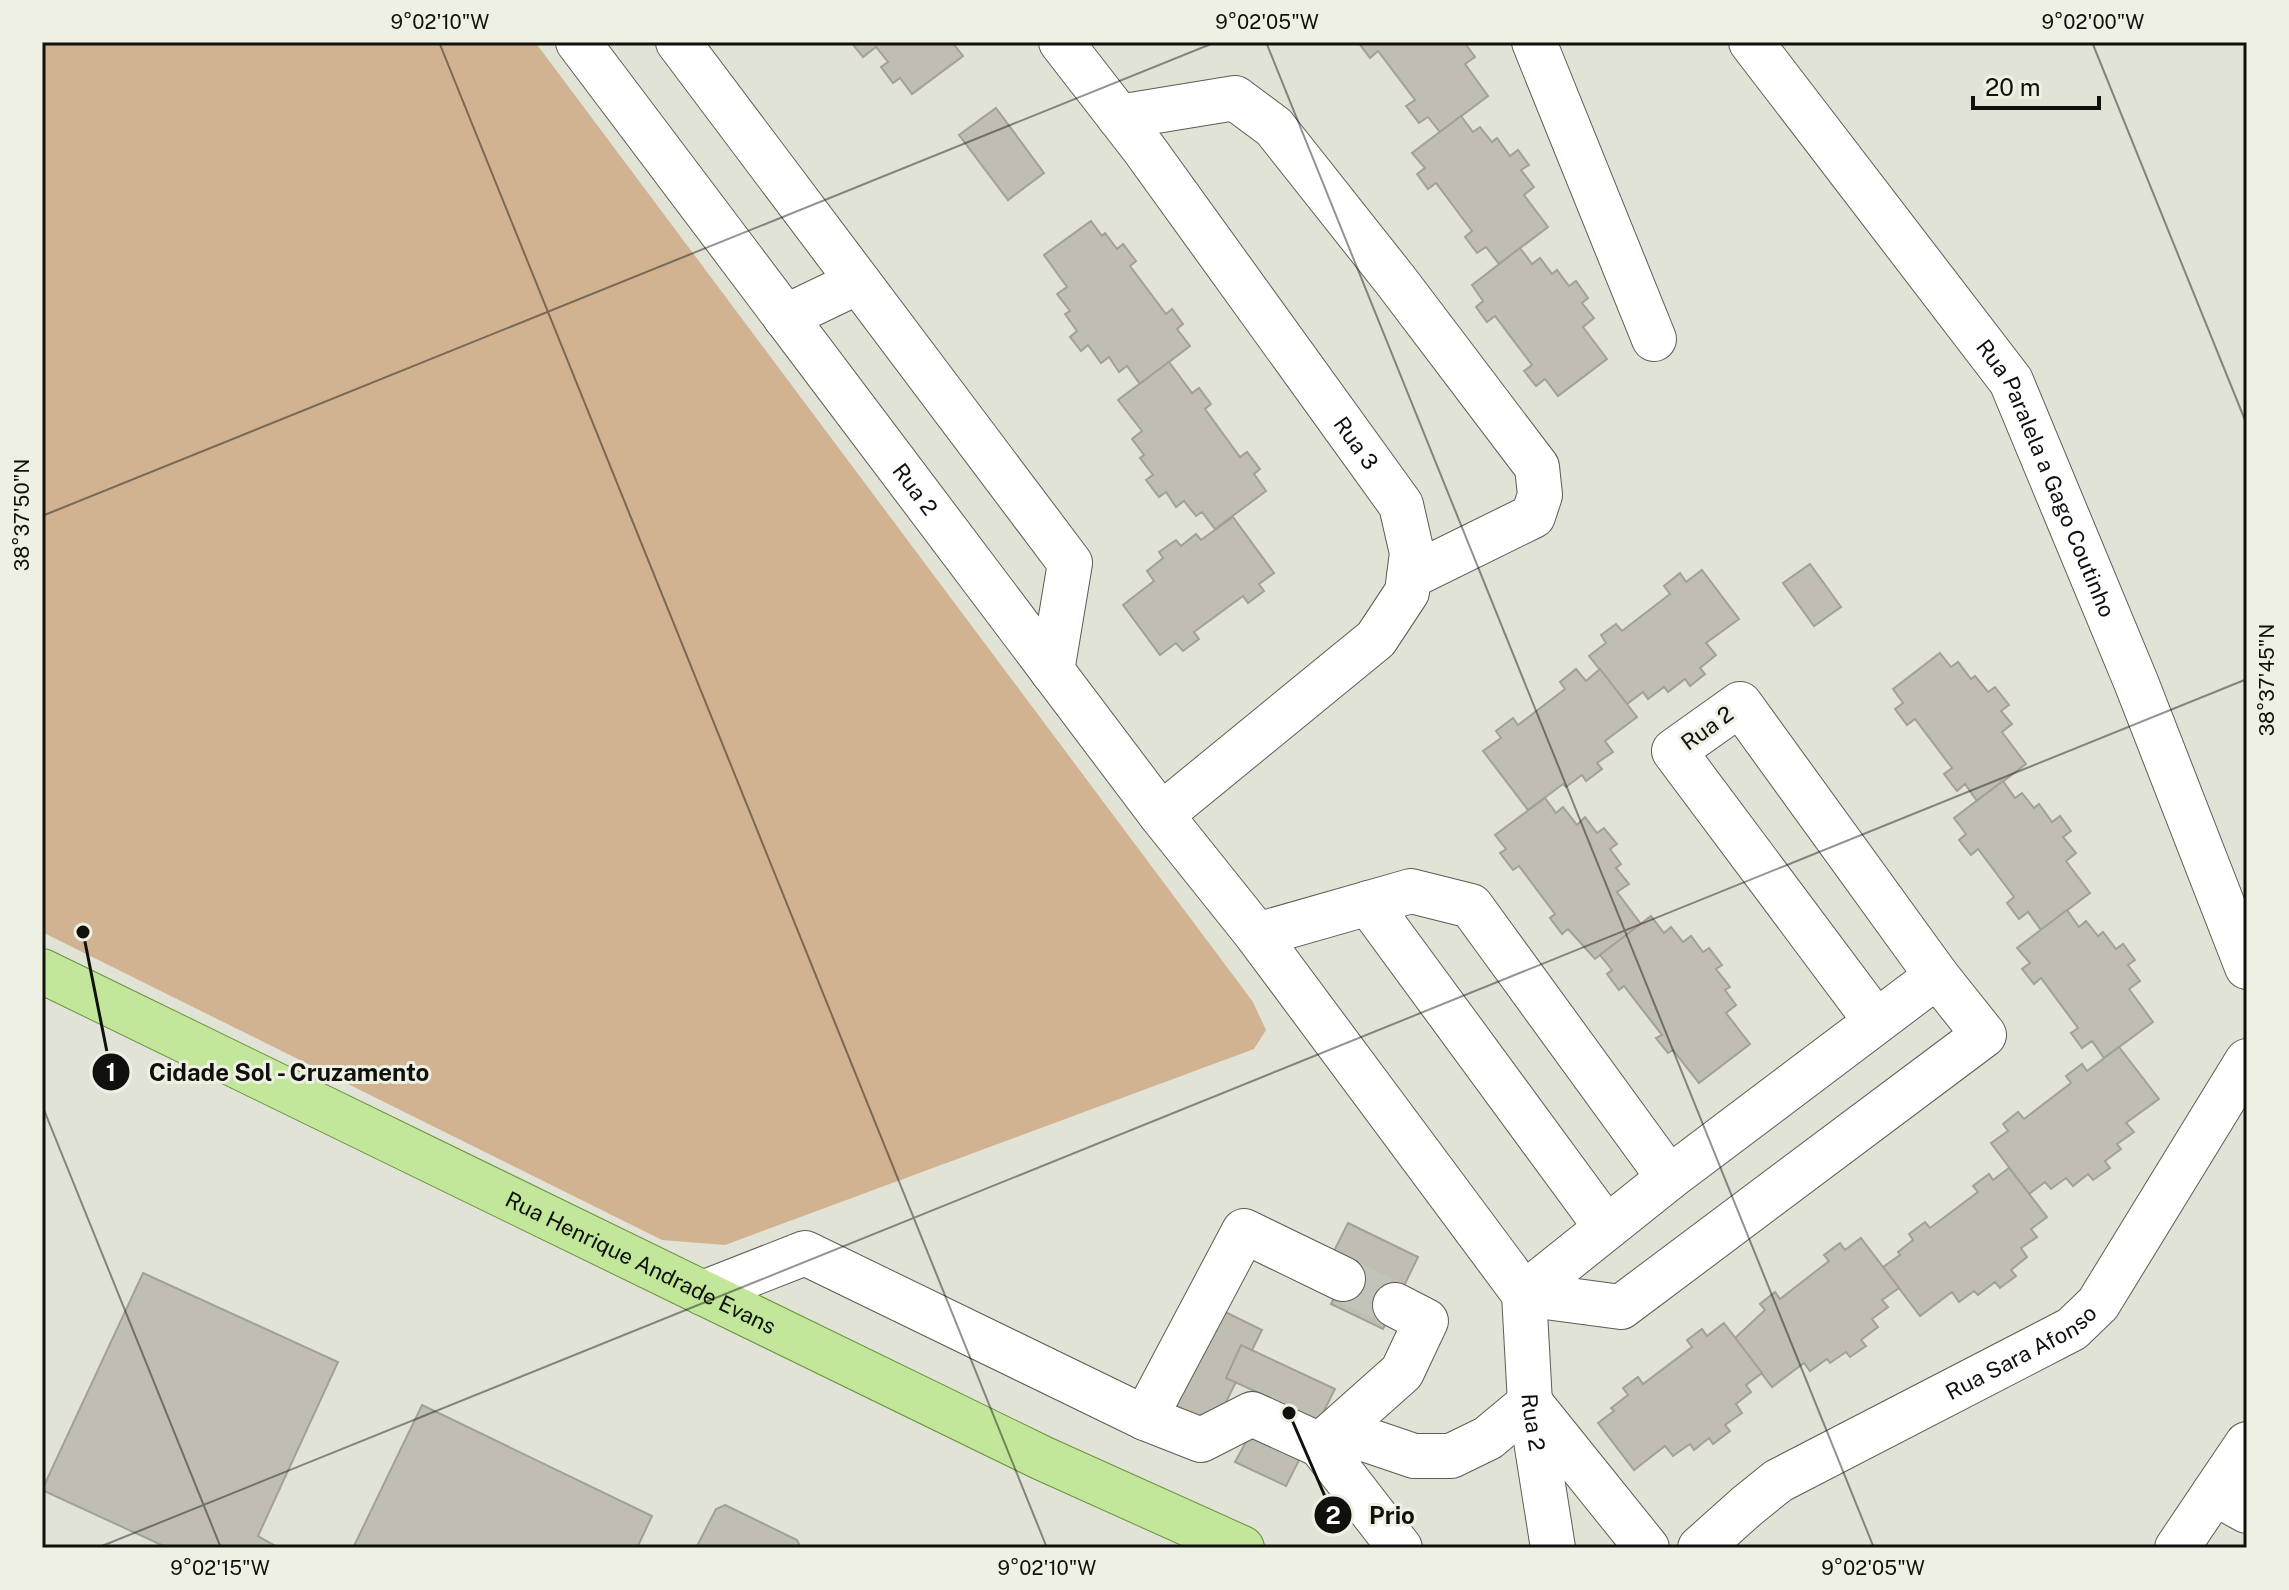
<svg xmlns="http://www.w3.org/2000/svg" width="2289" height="1590" viewBox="0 0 2289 1590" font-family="'Public Sans',sans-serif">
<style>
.green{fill:#d1b391}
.building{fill:#c0bdb2;stroke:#a3a095;stroke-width:2}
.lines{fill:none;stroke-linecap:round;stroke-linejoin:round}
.minor-tunnel{stroke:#c2c3b9;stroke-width:44;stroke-dasharray:44 22;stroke-linecap:butt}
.minor-casing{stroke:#5c5d53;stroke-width:46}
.major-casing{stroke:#69913d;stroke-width:46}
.minor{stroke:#fff;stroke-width:44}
.major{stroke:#c2e79a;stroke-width:44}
.ticks{fill:none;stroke:#10100d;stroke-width:2;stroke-opacity:0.45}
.labels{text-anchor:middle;stroke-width:6;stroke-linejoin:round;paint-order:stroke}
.street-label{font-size:22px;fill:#10100d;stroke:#eff0e4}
.leader{fill:none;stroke:#10100d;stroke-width:3}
.callout-dot{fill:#10100d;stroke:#eff0e4;stroke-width:3}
.mark-label{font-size:24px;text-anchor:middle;font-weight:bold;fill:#fff}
.callout-label{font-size:24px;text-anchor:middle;font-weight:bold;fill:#10100d;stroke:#eff0e4;stroke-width:6;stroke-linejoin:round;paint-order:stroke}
.neatline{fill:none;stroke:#10100d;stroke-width:3}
.ticks-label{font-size:20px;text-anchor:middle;fill:#10100d}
</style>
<rect width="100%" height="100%" fill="#e2e3d7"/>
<polygon class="green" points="42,42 535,42 1253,1002 1266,1030 1254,1049 725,1245 662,1240 42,932"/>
<g class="building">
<polygon points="851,42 952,42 963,56 912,94 900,78 893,83 881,67 888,62 876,47 863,57"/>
<polygon points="1358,42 1464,42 1475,57 1465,64 1488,96 1440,132 1428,117 1419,123 1406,106 1415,100 1378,51 1370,58"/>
<polygon points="996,108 1044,173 1008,200 959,135"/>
<polygon points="1461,116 1473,132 1480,127 1492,142 1497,138 1510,156 1518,150 1529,165 1521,170 1534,187 1524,195 1548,227 1499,264 1486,247 1477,253 1465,237 1472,231 1436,183 1428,189 1417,174 1425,168 1412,153"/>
<polygon points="1091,221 1102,236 1105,233 1117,249 1123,244 1136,261 1130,266 1166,314 1172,309 1183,324 1177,329 1190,346 1140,384 1127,366 1119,372 1109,357 1101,363 1088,345 1081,351 1070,337 1077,331 1065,314 1070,311 1057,294 1067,287 1044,255"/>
<polygon points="1520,248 1532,264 1540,258 1552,274 1557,270 1569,286 1576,281 1588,298 1582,303 1594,318 1583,327 1607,359 1558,396 1545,379 1536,386 1524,371 1532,365 1495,316 1487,322 1476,307 1483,301 1472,285"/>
<polygon points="1169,362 1192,393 1199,388 1211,404 1205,409 1240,457 1247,452 1260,469 1254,474 1266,491 1215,529 1202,512 1196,516 1184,501 1176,507 1166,492 1159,497 1146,480 1153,475 1140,458 1144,455 1132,439 1142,431 1118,400"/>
<polygon points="1233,517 1274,573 1259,584 1264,591 1248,603 1243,596 1194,632 1199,639 1183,651 1176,643 1160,655 1123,605 1154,581 1147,571 1163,558 1159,552 1176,540 1181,546 1196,534 1201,540"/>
<polygon points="1810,564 1841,607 1814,626 1783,583"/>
<polygon points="1702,570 1739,619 1706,643 1716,655 1700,668 1705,674 1690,686 1685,679 1668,692 1664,687 1648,699 1643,692 1627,704 1589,656 1606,643 1601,635 1616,624 1622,631 1670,594 1664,586 1680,573 1686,582"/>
<polygon points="1940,653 1951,667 1958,662 1971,679 1975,676 1988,692 1995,687 2009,705 2001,711 2012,724 2002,732 2026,764 1977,801 1965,784 1957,791 1944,774 1952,768 1915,719 1907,725 1895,709 1903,703 1893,689"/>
<polygon points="1576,669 1586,681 1600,669 1637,717 1605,741 1613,752 1597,763 1602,769 1586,781 1582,775 1566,787 1563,784 1528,810 1483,751 1501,738 1496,731 1513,718 1518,725 1565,689 1560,682"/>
<polygon points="2003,781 2015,798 2022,793 2034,808 2039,804 2052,822 2060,816 2071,831 2063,837 2076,853 2066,861 2090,893 2041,930 2028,912 2019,919 2007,903 2014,897 1978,849 1971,855 1959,840 1966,834 1954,818"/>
<polygon points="1545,798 1556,813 1563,807 1577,825 1585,817 1597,833 1604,828 1617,844 1610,849 1621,864 1616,868 1629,884 1617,892 1641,924 1595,959 1568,929 1562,934 1550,918 1555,914 1519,866 1513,870 1500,853 1506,849 1495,835"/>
<polygon points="2067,910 2079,927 2086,921 2098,936 2103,932 2116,949 2123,944 2135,960 2128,965 2140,981 2129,989 2153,1022 2104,1058 2092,1041 2082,1048 2071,1033 2078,1028 2041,978 2034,984 2022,969 2030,963 2017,948"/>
<polygon points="1651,916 1664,933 1671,927 1683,942 1691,936 1703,952 1709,948 1722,965 1716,969 1730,987 1725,990 1736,1005 1726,1013 1750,1044 1699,1083 1673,1050 1668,1053 1656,1038 1662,1035 1624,986 1619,990 1607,974 1612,970 1600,955"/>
<polygon points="2119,1047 2159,1099 2126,1123 2134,1132 2117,1144 2121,1149 2105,1161 2110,1168 2093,1180 2088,1174 2073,1186 2066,1178 2051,1189 2045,1182 2029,1194 1991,1143 2008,1131 2003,1124 2018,1112 2024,1119 2071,1083 2066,1076 2082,1064 2087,1071"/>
<polygon points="2009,1168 2047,1217 2031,1229 2037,1237 2021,1248 2027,1257 2011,1270 2016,1276 2000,1288 1995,1282 1978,1295 1974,1291 1959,1302 1952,1292 1920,1316 1883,1267 1900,1255 1898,1252 1913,1240 1909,1234 1925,1222 1930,1228 1978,1192 1973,1186 1989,1174 1993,1180"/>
<polygon points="1348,1223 1418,1257 1383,1329 1331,1304 1346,1274 1327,1265"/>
<polygon points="1861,1238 1899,1288 1882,1300 1888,1307 1872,1319 1878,1327 1861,1340 1866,1346 1850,1357 1846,1352 1830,1363 1827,1359 1810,1371 1804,1363 1772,1387 1735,1338 1765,1310 1760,1304 1775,1292 1780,1299 1829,1261 1824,1255 1840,1243 1845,1250"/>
<polygon points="143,1273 338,1362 258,1536 279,1548 168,1548 42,1490"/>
<polygon points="1217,1308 1262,1330 1214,1426 1170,1403"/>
<polygon points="1724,1323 1762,1373 1746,1385 1751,1392 1736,1404 1742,1413 1725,1425 1730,1431 1713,1444 1709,1438 1694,1450 1690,1444 1673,1456 1665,1446 1634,1470 1598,1423 1614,1411 1611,1408 1628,1395 1623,1388 1638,1377 1643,1384 1692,1347 1687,1340 1702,1329 1707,1336"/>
<polygon points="1241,1345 1335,1389 1286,1486 1235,1462 1270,1398 1226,1378"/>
<polygon points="422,1405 652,1516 637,1548 353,1548"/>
<polygon points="725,1505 797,1540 801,1548 696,1548 716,1509"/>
</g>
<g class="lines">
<polyline class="minor-tunnel" points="1343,1279 1395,1305"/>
<defs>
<g id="minor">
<path id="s1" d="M 578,42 L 1161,815 L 1257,935 L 1524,1294 L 1530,1403 L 1553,1548"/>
<polyline points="678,42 1070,563 1052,671"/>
<path id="s2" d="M 1061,42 L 1144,149 L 1401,505 L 1412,553 L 1407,592 L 1376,639 L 1161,815"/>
<polyline points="1534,42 1654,339"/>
<path id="s3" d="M 1751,42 L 2011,381 L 2136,682 L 2247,967"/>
<polyline points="1119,117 1235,98 1274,127 1396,281 1537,467 1540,495 1533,516 1409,577"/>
<polyline points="785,317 858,282"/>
<polyline points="1368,903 1606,1227"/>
<polyline points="1257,935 1411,891 1471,906 1669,1178"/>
<polyline points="703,1293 805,1253 1145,1418 1201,1440 1252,1414 1320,1445 1400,1548"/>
<polyline points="1524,1294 1621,1307 1984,1035 1937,976 1740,704 1674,751 1875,1020"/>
<polyline points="1524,1294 1669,1178 1937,976"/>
<polyline points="1532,1405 1647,1548"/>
<polyline points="1145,1418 1244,1231 1343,1279"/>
<polyline points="1320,1445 1364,1439 1414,1456 1451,1456 1488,1438 1530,1403"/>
<polyline points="1320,1445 1402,1372 1426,1321 1395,1305"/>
<polyline points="2214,1493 2247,1511"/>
<path id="s4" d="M 1700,1548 L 1747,1506 L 1778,1481 L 2072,1329 L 2098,1304 L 2247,1061"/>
<polyline points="2177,1548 2247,1444"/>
</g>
<g id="major">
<path id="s5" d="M 42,971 L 1042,1458 L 1242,1548"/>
</g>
</defs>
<use href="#minor" class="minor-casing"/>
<use href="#major" class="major-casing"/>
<use href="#minor" class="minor"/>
<use href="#major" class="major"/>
</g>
<path class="ticks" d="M 439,42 L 1047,1548M 1266,42 L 1874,1548M 2092,42 L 2247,425M 42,516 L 1216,42M 42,1105 L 221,1548M 97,1548 L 2247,679"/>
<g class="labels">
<g class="street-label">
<text dy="8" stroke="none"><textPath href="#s2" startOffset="498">Rua 3</textPath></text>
<text dy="8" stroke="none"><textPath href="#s3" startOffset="530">Rua Paralela a Gago Coutinho</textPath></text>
<text dy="8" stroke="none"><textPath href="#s1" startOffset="560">Rua 2</textPath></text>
<text transform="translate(1707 728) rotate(-36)" y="8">Rua 2</text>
<text dy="8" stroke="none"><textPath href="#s5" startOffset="666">Rua Henrique Andrade Evans</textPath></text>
<text dy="8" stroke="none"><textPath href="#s4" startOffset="378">Rua Sara Afonso</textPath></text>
<text dy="8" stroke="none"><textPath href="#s1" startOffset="1698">Rua 2</textPath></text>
</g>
</g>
<path class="leader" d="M83 932L111 1072M1289 1413L1333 1515"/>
<g class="callout-dot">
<circle cx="83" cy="932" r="8"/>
<circle cx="1289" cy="1413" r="8"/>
<circle cx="111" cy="1072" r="20"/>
<circle cx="1333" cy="1515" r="20"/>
</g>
<g class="mark-label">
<text x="111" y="1081">1</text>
<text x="1333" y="1524">2</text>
</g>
<g class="callout-label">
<text x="289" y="1081">Cidade Sol - Cruzamento</text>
<text x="1392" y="1524">Prio</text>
</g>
<rect width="2289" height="1590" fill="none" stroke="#eff0e4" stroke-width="88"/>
<path d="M1973 96v12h126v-12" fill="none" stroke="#10100d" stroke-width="4"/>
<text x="1985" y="96" font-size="24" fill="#10100d" stroke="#eff0e4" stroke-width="6" paint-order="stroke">20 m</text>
<rect x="44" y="44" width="2201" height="1502" class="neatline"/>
<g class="ticks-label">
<text x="440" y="29">9°02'10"W</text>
<text x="1267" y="29">9°02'05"W</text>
<text x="2093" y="29">9°02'00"W</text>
<text transform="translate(22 515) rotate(-90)" y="7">38°37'50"N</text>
<text transform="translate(2267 680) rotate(-90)" y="7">38°37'45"N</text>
<text x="220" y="1575">9°02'15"W</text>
<text x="1047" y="1575">9°02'10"W</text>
<text x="1873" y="1575">9°02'05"W</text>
</g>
</svg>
